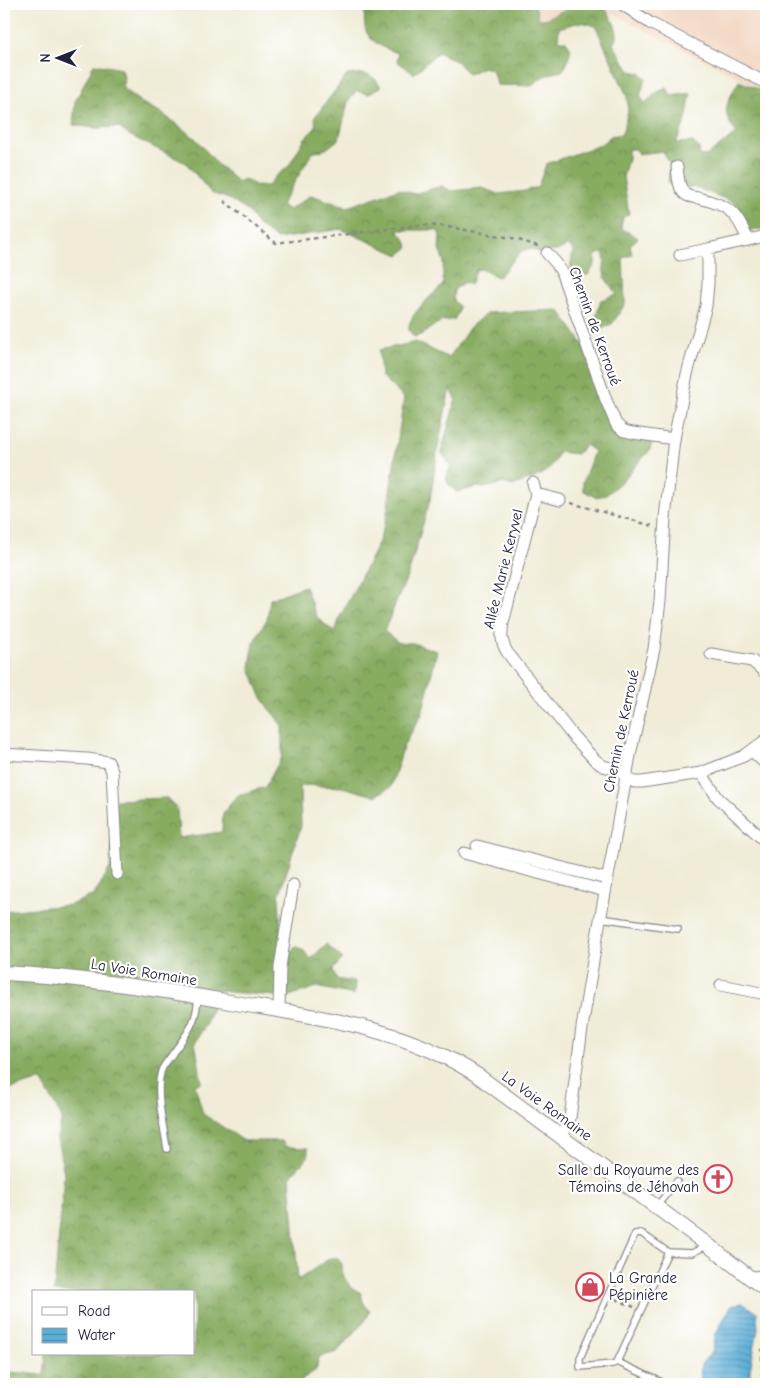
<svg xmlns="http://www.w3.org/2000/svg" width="770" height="1388" viewBox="0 0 770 1388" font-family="'Comic Neue',sans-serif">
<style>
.built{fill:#f2d4be}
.forest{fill:url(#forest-crowns);stroke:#54674e}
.water{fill:url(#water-rules);stroke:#406889}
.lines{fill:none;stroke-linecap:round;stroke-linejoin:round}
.service-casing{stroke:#898789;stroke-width:8}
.minor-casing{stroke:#898789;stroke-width:13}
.tertiary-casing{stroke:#898789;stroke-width:16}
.path{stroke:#898789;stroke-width:2.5;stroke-dasharray:4 4;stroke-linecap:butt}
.service{stroke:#fff;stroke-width:5.5}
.minor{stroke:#fff;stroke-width:11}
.tertiary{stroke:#fff;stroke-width:14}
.labels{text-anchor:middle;stroke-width:4.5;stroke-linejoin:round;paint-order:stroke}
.street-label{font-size:15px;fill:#22223b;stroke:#fff}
.poi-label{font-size:15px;fill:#22223b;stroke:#fff;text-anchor:end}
</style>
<defs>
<pattern id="forest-crowns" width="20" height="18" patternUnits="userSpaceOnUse" patternTransform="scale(1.25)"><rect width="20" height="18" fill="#87ac61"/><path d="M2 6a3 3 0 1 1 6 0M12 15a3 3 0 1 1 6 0" fill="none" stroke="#6e8c51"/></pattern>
<pattern id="water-rules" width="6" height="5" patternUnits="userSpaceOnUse" patternTransform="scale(1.25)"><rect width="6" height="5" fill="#5daed7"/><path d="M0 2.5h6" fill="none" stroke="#4c8db0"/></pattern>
</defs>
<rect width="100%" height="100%" fill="#fff"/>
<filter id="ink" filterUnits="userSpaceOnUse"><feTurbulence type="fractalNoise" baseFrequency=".02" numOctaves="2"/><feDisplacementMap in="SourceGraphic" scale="10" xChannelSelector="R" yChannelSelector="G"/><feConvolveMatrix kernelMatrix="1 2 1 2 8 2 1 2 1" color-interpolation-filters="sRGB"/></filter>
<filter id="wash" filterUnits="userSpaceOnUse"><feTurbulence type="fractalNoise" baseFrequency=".0096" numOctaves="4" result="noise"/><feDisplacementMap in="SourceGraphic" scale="20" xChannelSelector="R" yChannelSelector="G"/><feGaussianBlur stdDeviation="1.12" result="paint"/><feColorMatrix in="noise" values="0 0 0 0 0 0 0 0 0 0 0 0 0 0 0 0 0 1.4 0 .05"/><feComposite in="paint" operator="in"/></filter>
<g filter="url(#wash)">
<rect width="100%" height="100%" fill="#f0ecd7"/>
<polygon class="built" points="522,4 766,4 766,91 602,8 538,35"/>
<g class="forest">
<path d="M 365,4 L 535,4 L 538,19 L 545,19 L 577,4 L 601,4 C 608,10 618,28 617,37 C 616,40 614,42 613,44 L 630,71 L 641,73 L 646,78 L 640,96 L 645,103 L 659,91 L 667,88 L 671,96 L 691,93 L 686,120 L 676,143 L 693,142 L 699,148 L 700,156 L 708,155 L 737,133 C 719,113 727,102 739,81 L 766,92 L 766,228 L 748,231 L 744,217 L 736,203 L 697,188 L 689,187 L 677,192 L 668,183 L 670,165 L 663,151 L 639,154 L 636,149 L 628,149 L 628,159 L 623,177 L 629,214 L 623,217 L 621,228 L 638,238 L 630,245 L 632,255 L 623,258 L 625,304 L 613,323 L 597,332 L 594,325 L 601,300 L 617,294 C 612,287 605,281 604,272 C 603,264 607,259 602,252 L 595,256 L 595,265 L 587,276 L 583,274 L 574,277 L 570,270 L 573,250 L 568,245 L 557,251 C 551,250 547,253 542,253 C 537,252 532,248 527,249 C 519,251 506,270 498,277 L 481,269 L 476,270 L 470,285 L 464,282 L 454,290 L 453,300 L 459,306 L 458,313 L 454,320 C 432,319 431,334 414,337 C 413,336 410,332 409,330 C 406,317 434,293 443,285 L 443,269 L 444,261 L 439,250 L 440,235 L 437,230 L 397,230 L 406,240 L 408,248 L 399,255 L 341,229 L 277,239 L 257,224 L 249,212 L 229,199 L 211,193 L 186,163 L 129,135 L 118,127 L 96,128 L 73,125 L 75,102 L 94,64 L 122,69 L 124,78 L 123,89 L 142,103 L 160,112 L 196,139 L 217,164 L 238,182 L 244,179 L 257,186 L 268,186 L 274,178 L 289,166 L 305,138 L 316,127 L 315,117 L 347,75 C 363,73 372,72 381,87 L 369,94 L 356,91 L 348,102 L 339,139 L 326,149 L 312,153 L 281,205 L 289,210 L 311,195 L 347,207 L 399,189 L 414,194 L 442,186 L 451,191 L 482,188 L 499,194 L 525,191 L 538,187 L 546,164 L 600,145 L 611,136 L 622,134 L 628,111 L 627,96 L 596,27 C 583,19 573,24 559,28 L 558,39 L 566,41 L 571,49 L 566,66 L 562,71 C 548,75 543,74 532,86 L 497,85 L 492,70 L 484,67 L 468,74 L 456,61 L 438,52 L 414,74 L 397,61 L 398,53 C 387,50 370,42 366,31 C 363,23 365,12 365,4 Z"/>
<path d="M 559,310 L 583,344 L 610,416 L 609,424 L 622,434 L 652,441 L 650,450 L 623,480 L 606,495 L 595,497 L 583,490 L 583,482 L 594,451 L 585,445 L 577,454 L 559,452 C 549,477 535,477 512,486 L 504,483 L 484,488 L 477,487 L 456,492 C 445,481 444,480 451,466 L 441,452 L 456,399 L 450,388 L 438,447 L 430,500 L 409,572 L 384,631 L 399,643 L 413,643 L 437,651 L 422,714 L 404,745 L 391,787 L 375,796 L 342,787 L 304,785 L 300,787 L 301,826 L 279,896 L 281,936 L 285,959 C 291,955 291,949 296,946 L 303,950 L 311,959 L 326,944 L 342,958 L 333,970 L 336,979 L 355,982 L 354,995 L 317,987 L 286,997 L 218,991 L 206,1024 L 195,1042 L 202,1082 L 195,1085 L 203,1114 L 244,1141 L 282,1141 L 286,1147 L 308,1148 L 308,1157 L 290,1177 L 298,1280 L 330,1258 L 337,1258 L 342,1264 C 342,1279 348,1286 361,1293 L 363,1302 L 370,1312 L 365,1321 L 337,1352 L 319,1357 L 316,1370 L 302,1379 L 302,1384 L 4,1384 L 4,1376 L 10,1372 L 44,1375 L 46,1354 L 194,1354 L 194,1292 L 54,1292 L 64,1174 L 57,1138 L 62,1118 L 41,1080 L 7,1090 L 4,1086 L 4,911 L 70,905 L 94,895 L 110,868 L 116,800 L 167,798 L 177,809 L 179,838 L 222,832 L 223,813 L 238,795 L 265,787 L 282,757 L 282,726 L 261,696 L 250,668 L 253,643 L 267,619 L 270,599 L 305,586 L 316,616 L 335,633 L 340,617 L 378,544 L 386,519 L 404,398 L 381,376 L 379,350 L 416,342 L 449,358 L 470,327 L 487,313 Z"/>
</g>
<polygon class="water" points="742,1303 757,1312 758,1329 750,1370 750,1384 700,1384 701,1364 712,1352 716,1333 731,1306"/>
</g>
<g filter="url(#ink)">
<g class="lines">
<defs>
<g id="service">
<polyline points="600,918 678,929"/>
<path d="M 167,1149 C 164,1127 154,1090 162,1069 C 165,1063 170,1058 173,1053 C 188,1032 196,1024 198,998"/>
<polyline points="656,1207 677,1181"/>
<polyline points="668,1252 692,1253 708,1245"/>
<polyline points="617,1362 668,1252 641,1233 635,1234 580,1358 580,1367 613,1364 617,1362 666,1384"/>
</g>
<g id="minor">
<polyline points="622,4 650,23 766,83"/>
<path d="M 677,167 C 678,174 678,187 684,193 C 687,197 693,197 698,198 C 728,205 736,211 748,240"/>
<polyline points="547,253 556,263 561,271 606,400 616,424 624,431 633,433 674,439"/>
<polyline points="680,255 708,249"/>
<path d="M 533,483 L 536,494 L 503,623 C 501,635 501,642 507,652 L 572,735 L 595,760 L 603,766 L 619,770 L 627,778 L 634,782 L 642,782 L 701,773 L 744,756 L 766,740"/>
<polyline points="536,494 560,500"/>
<polyline points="711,654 752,661 766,673"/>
<polyline points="752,751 766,764"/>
<polyline points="4,754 87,759 108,762 112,771 117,874"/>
<polyline points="701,773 718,798 766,842"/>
<polyline points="477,846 607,879"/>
<polyline points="464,853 605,891"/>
<polyline points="721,985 766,994"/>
<polyline points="279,1010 280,967 293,885"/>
<polyline points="561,1136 570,1118 582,1028 597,937 631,750 654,649 660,601 665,518 674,439 687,374 706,306 708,284 708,249 766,236"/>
<polyline points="750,1277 766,1276"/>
</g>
<path id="tertiary" d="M 4,973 C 82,977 159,989 236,1003 C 319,1017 406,1028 477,1075 L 708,1245 L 766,1290"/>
</defs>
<use href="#service" class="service-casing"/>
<use href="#minor" class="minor-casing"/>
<use href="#tertiary" class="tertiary-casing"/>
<g class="path">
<polyline points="224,201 276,243 421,225 442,226 512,238 538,246"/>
<polyline points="571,503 653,526"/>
<polyline points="593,1289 600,1292"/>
<polyline points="616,1299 634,1307"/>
<polyline points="762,1384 762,1351 766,1342"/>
</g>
<use href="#service" class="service"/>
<use href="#minor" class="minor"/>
<use href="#tertiary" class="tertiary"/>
</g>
</g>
<defs>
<symbol id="church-ring" viewBox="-11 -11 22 22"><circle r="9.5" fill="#fff" stroke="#d1495b" stroke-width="1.5"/><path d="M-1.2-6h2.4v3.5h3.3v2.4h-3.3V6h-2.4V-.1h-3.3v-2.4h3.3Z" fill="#d1495b"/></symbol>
<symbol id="shop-ring" viewBox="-11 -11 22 22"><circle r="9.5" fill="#fff" stroke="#d1495b" stroke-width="1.5"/><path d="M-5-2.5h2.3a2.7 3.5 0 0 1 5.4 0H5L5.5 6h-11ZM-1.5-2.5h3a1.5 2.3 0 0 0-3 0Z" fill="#d1495b"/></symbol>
</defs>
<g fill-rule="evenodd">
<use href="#church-ring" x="702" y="1163" width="32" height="32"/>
<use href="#shop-ring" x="574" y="1271" width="32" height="32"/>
</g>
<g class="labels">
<g class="street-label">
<text transform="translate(595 326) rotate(70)" y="5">Chemin de Kerroué</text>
<text transform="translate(503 569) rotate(-76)" y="5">Allée Marie Keryvel</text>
<text transform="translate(621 731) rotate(-78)" y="5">Chemin de Kerroué</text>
<text transform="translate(144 972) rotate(9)" y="5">La Voie Romaine</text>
<text transform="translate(547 1106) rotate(36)" y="5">La Voie Romaine</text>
</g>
<g class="poi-label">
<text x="699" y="1175">Salle du Royaume des<tspan x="699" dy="17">Témoins de Jéhovah</tspan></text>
<text x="609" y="1283" text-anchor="start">La Grande<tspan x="609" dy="17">Pépinière</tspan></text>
</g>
</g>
<rect width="770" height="1388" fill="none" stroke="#fff" stroke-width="20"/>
<rect x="32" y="1290" width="162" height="65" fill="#ffffff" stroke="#a7a7b1"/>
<rect x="42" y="1307" width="25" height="8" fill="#ffffff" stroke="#a7a7b1"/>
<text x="78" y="1316" font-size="15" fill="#22223b">Road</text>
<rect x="42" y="1328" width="25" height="15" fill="url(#water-rules)" stroke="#a7a7b1"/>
<text x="78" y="1340" font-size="15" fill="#22223b">Water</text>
<g transform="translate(58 58) rotate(270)" stroke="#ffffff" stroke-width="4" paint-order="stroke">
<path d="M0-4L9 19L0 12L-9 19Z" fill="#22223b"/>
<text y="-8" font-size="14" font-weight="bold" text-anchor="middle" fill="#22223b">N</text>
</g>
</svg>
